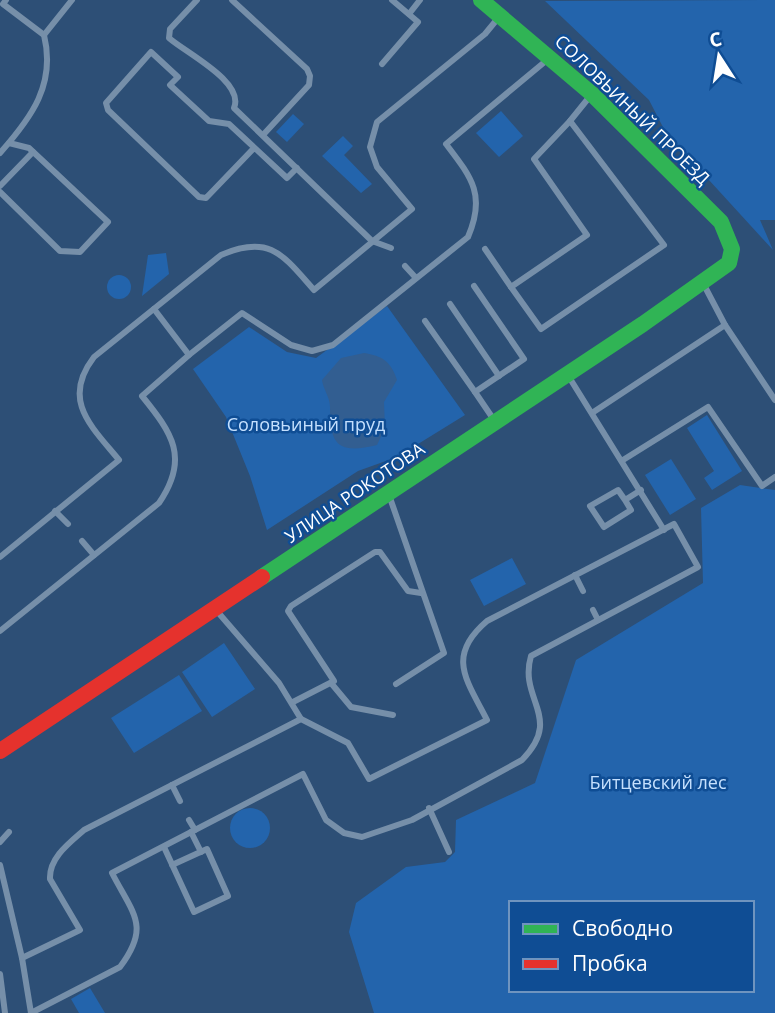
<svg xmlns="http://www.w3.org/2000/svg" width="775" height="1013" viewBox="0 0 775 1013" font-family="'Open Sans',sans-serif">
<style>
.green{fill:#2364ac;fill-rule:evenodd}
.water{fill:#325e91}
.lines{fill:none;stroke-linecap:round;stroke-linejoin:round}
.lane{stroke:#768fa9;stroke-width:6}
.fast{stroke:#30b455;stroke-width:16}
.jam{stroke:#e5322d;stroke-width:16}
.labels{text-anchor:middle;stroke-width:5;stroke-linejoin:round;paint-order:stroke}
.street-label{font-size:18px;fill:#fff;stroke:#0f4d94}
.park-label{font-size:18px;fill:#c5e0fe;stroke:#0f4d94}
</style>
<rect width="100%" height="100%" fill="#2d4f76"/>
<g class="green">
<polygon points="775,0 775,220 760,220 773,250 666,133 649,100 545,1"/>
<polygon points="501,111 523,136 499,157 476,133"/>
<polygon points="293,114 304,124 287,142 276,132"/>
<polygon points="343,136 353,146 344,155 372,184 361,193 322,156"/>
<polygon points="166,253 169,274 142,296 148,255"/>
<circle cx="119" cy="287" r="12"/>
<polygon points="387,306 465,415 397,457 358,471 267,530 250,476 226,417 193,369 249,327 287,352 316,358"/>
<polygon points="707,415 742,471 712,490 704,478 714,471 687,428"/>
<polygon points="671,459 696,499 670,515 645,475"/>
<path d="M 740,485 L 775,490 L 775,1013 L 374,1013 L 349,932 L 356,903 L 406,867 L 445,862 L 455,852 L 456,820 L 535,783 L 576,660 L 703,583 L 701,508 ZM 511,903 L 752,903 L 752,990 L 511,990 Z"/>
<polygon points="512,558 526,584 484,606 470,580"/>
<polygon points="224,643 255,689 212,717 182,672"/>
<polygon points="179,675 202,711 134,753 111,718"/>
<circle cx="250" cy="828" r="20"/>
<polygon points="90,988 105,1013 79,1013 71,999"/>
</g>
<path class="water" d="M 364,353 C 382,356 391,361 397,380 L 384,402 L 385,428 L 377,445 C 336,455 330,443 330,407 C 330,397 323,389 322,380 L 341,358 Z"/>
<g class="lines">
<g class="lane">
<path d="M 197,0 L 170,29 L 169,38 C 186,53 245,82 234,108 L 372,241 L 391,248"/>
<polyline points="232,0 307,69 310,76 309,85 263,135"/>
<polyline points="409,14 420,0"/>
<polyline points="44,35 72,0"/>
<polyline points="382,64 418,22 392,0"/>
<polygon points="570,121 664,245 541,329 511,287 587,235 534,159"/>
<polyline points="570,121 591,95"/>
<polyline points="254,148 206,198 199,197 108,110 106,103 151,52 178,77 170,85 209,121 229,124 287,178 297,168"/>
<path d="M 0,153 C 32,117 56,84 44,35 L 3,4 L 6,0"/>
<polyline points="0,186 33,152"/>
<polyline points="0,192 60,251 80,252 108,222 29,148 9,143"/>
<polyline points="485,249 511,287"/>
<polyline points="405,266 416,278"/>
<polyline points="704,285 725,325 775,400"/>
<polyline points="474,286 524,359 475,392 494,420"/>
<polyline points="450,304 499,376"/>
<polyline points="425,321 475,392"/>
<path d="M 189,355 L 242,313 L 291,345 L 312,351 L 333,345 L 468,237 C 486,195 472,178 446,144 L 547,60"/>
<polyline points="569,377 664,530"/>
<polyline points="592,413 725,325"/>
<polyline points="623,460 708,407 762,486 775,477"/>
<polyline points="389,495 444,653 396,684"/>
<polyline points="625,500 631,510 604,527 590,506 618,490 625,500 641,490"/>
<polyline points="55,511 68,524"/>
<polyline points="82,541 94,555"/>
<path d="M 0,557 L 119,460 C 91,426 61,400 94,357 L 221,255 C 270,234 283,255 314,290 L 412,209 L 377,167 L 370,147 L 377,122 L 485,34 L 499,17"/>
<polyline points="575,575 583,591"/>
<polyline points="216,610 279,683 301,719"/>
<polyline points="593,610 598,620"/>
<path d="M 0,631 L 159,503 C 190,458 172,433 142,396 L 189,355 L 154,309"/>
<polyline points="331,683 351,707 393,715"/>
<polyline points="293,702 334,681 288,611 291,606 375,552 380,552 408,591 421,593"/>
<polyline points="172,785 180,801"/>
<polyline points="429,808 449,852"/>
<polyline points="189,820 195,830"/>
<polyline points="191,832 201,852"/>
<polyline points="0,842 9,832"/>
<polyline points="164,847 194,912 228,896 207,849 172,865"/>
<polyline points="0,865 22,958 31,1013"/>
<path d="M 22,958 L 80,930 L 50,879 C 49,858 69,843 84,830 L 301,719 L 348,743 L 369,779 L 487,720 C 466,679 446,656 487,621 L 674,524 L 698,567 L 531,656 C 518,700 564,717 522,760 L 412,820 L 362,837 L 344,833 L 326,820 L 303,774 L 112,873 C 133,914 151,926 120,967 L 31,1013"/>
<polyline points="0,974 5,1013"/>
</g>
<polyline class="fast" points="262,577 643,324 729,263 732,249 721,222 592,94 481,0"/>
<polyline class="jam" points="0,751 262,577"/>
</g>
<g class="labels">
<g class="street-label">
<text transform="translate(632 110) rotate(44)" y="6">СОЛОВЬИНЫЙ ПРОЕЗД</text>
<text transform="translate(355 493) rotate(-34)" y="6">УЛИЦА РОКОТОВА</text>
</g>
<g class="park-label">
<text x="306" y="431">Соловьиный пруд</text>
<text x="658" y="789">Битцевский лес</text>
</g>
</g>
<rect x="509" y="901" width="245" height="91" fill="#0f4d94" stroke="#6f94bf" stroke-width="2"/>
<rect x="523" y="924" width="35" height="10" fill="#30b455" stroke="#6f94bf" stroke-width="2"/>
<text x="572" y="936" font-size="21" fill="#ffffff">Свободно</text>
<rect x="523" y="959" width="35" height="10" fill="#e5322d" stroke="#6f94bf" stroke-width="2"/>
<text x="572" y="971" font-size="21" fill="#ffffff">Пробка</text>
<g transform="translate(719 56) rotate(348)" stroke="#0f4d94" stroke-width="5" paint-order="stroke">
<path d="M0-5L12 26L0 18L-12 26Z" fill="#ffffff"/>
<text y="-10" font-size="19" font-weight="bold" text-anchor="middle" fill="#ffffff">С</text>
</g>
</svg>
